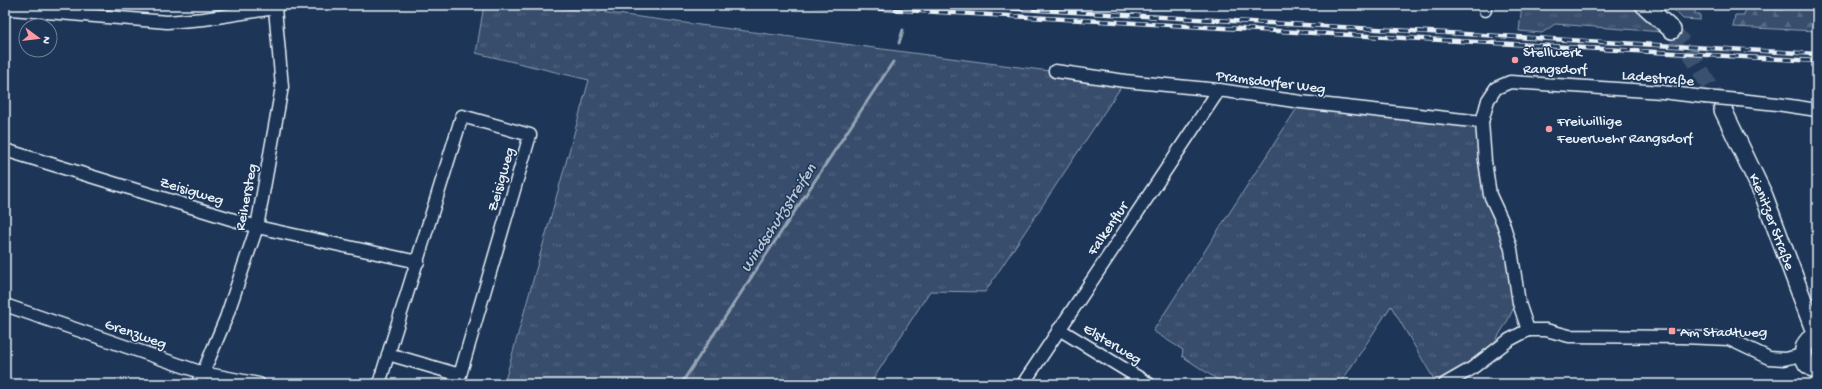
<svg xmlns="http://www.w3.org/2000/svg" width="1822" height="389" viewBox="0 0 1822 389" font-family="'Gochi Hand',sans-serif">
<style>
.grass{fill:url(#grass-tufts);stroke:#909fb2}
.forest{fill:url(#forest-firs);stroke:#909fb2}
.lines{fill:none;stroke-linecap:round;stroke-linejoin:round}
.stream{stroke:#95a4b5;stroke-width:3}
.secondary-tunnel{stroke:#3b516f;stroke-width:17;stroke-dasharray:17 8;stroke-linecap:butt}
.street-casing{stroke:#e8f1f8;stroke-width:15}
.secondary-casing{stroke:#e8f1f8;stroke-width:20}
.street{stroke:#1d3557;stroke-width:12}
.secondary{stroke:#1d3557;stroke-width:17}
.rail-casing{stroke:#e8f1f8;stroke-width:4.5}
.rail{stroke:#1d3557;stroke-width:3;stroke-dasharray:9;stroke-linecap:butt}
.street-bridge-casing{stroke:#e8f1f8;stroke-width:15;stroke-linecap:butt}
.street-bridge{stroke:#1d3557;stroke-width:12}
.poi-dot{fill:#ff9aa2;stroke:#1d3557;stroke-width:1.5}
.labels{text-anchor:middle;stroke-width:3;stroke-linejoin:round;paint-order:stroke}
.poi-label{font-size:15px;fill:#e8f1f8;stroke:#1d3557;text-anchor:start}
.street-label{font-size:15px;fill:#e8f1f8;stroke:#1d3557}
.water-label{font-size:16px;font-style:italic;fill:#b7c4d1;stroke:#1d3557}
</style>
<defs>
<pattern id="grass-tufts" width="24" height="20" patternUnits="userSpaceOnUse"><rect width="24" height="20" fill="#374d6c"/><path d="M3 7l-1-3M5 7V3M7 7l1-3M15 17l-1-3M17 17v-4M19 17l1-3" fill="none" stroke="#546782"/></pattern>
<pattern id="forest-firs" width="22" height="20" patternUnits="userSpaceOnUse"><rect width="22" height="20" fill="#374d6c"/><path d="M5 1l3.5 6h-7zM16 11l3.5 6h-7z" fill="#546782"/></pattern>
</defs>
<rect width="100%" height="100%" fill="#1d3557"/>
<filter id="ink" filterUnits="userSpaceOnUse"><feTurbulence type="fractalNoise" baseFrequency=".025" numOctaves="2"/><feDisplacementMap in="SourceGraphic" scale="8" xChannelSelector="R" yChannelSelector="G"/><feConvolveMatrix kernelMatrix="1 2 1 2 8 2 1 2 1" color-interpolation-filters="sRGB"/></filter>
<g filter="url(#ink)">
<g class="grass">
<polygon points="484,5 526,5 609,13 1125,81 985,292 930,291 870,384 504,384 589,80 476,53"/>
<polygon points="1522,5 1629,5 1640,11 1663,32 1555,24 1542,33 1519,31"/>
<polygon points="1669,5 1695,5 1695,14 1700,14 1700,20 1683,19"/>
<polygon points="1301,102 1482,122 1485,161 1503,223 1516,303 1507,322 1494,343 1477,357 1435,381 1391,306 1340,384 1216,384 1218,380 1182,356 1183,350 1153,331"/>
</g>
<polygon class="forest" points="1783,5 1817,5 1817,31 1733,27 1735,15 1744,15 1745,8 1782,10"/>
<g class="lines">
<g class="stream">
<polyline points="899,43 903,30"/>
<polyline points="681,384 893,62"/>
</g>
<polyline class="secondary-tunnel" points="1672,30 1691,53 1723,110"/>
<defs>
<g id="street">
<polyline points="1485,5 1485,10"/>
<polyline points="5,11 11,9 167,22 204,19 275,8 279,5"/>
<polyline points="1055,71 1125,81 1219,90 1301,102 1482,122"/>
<polyline points="1739,100 1777,104 1817,110"/>
<polyline points="5,150 257,227 418,262"/>
<polyline points="5,305 203,373 259,384"/>
<polyline points="1059,329 1149,384"/>
<polyline points="1528,330 1519,303 1511,249 1503,223 1490,195 1485,161 1482,122 1488,100 1496,88 1510,82 1662,92 1704,97"/>
<polyline points="1528,330 1546,330 1569,336 1682,337 1729,339 1769,358 1784,359 1803,355"/>
<polyline points="197,384 203,373 226,318 257,227 282,87 275,8"/>
<path d="M 379,384 C 407,295 435,206 462,116 L 530,135 L 460,375 L 388,354"/>
<polyline points="1023,384 1219,90"/>
<polyline points="1445,384 1471,369 1509,340 1528,330"/>
</g>
<g id="secondary">
<polyline points="1644,5 1672,30"/>
<path id="s1" d="M 1723,110 L 1764,196 L 1816,335"/>
<path d="M 1817,335 C 1804,340 1800,352 1807,364 L 1817,371"/>
</g>
</defs>
<use href="#street" class="street-casing"/>
<use href="#secondary" class="secondary-casing"/>
<use href="#street" class="street"/>
<use href="#secondary" class="secondary"/>
<defs>
<g id="rail">
<polyline points="813,5 1817,61"/>
<polyline points="951,5 1817,54"/>
</g>
</defs>
<use href="#rail" class="rail-casing"/>
<use href="#rail" class="rail"/>
<defs>
<polyline id="street-bridge" points="1704,97 1739,100"/>
</defs>
<use href="#street-bridge" class="street-bridge-casing"/>
<use href="#street-bridge" class="street-bridge"/>
</g>
</g>
<g class="poi-dot">
<circle cx="1515" cy="60" r="4"/>
<circle cx="1549" cy="129" r="4"/>
<rect x="1668" y="327" width="8" height="8" rx="2"/>
</g>
<g class="labels">
<g class="poi-label">
<text x="1523" y="56">Stellwerk<tspan x="1523" dy="17">Rangsdorf</tspan></text>
<text x="1557" y="125">Freiwillige<tspan x="1557" dy="17">Feuerwehr Rangsdorf</tspan></text>
<text x="1680" y="336">Am Stadtweg</text>
</g>
<g class="street-label">
<text transform="translate(1658 77) rotate(5)" y="5">Ladestraße</text>
<text transform="translate(1271 81) rotate(7)" y="5">Pramsdorfer Weg</text>
<text transform="translate(500 179) rotate(-74)" y="5">Zeisigweg</text>
<text transform="translate(192 190) rotate(17)" y="5">Zeisigweg</text>
<text transform="translate(245 197) rotate(-79)" y="5">Reihersteg</text>
<text dy="5" stroke="none"><textPath href="#s1" startOffset="122">Kienitzer Straße</textPath></text>
<text transform="translate(1107 228) rotate(-56)" y="5">Falkenflur</text>
<text transform="translate(136 333) rotate(19)" y="5">Grenzweg</text>
<text transform="translate(1113 343) rotate(31)" y="5">Elsterweg</text>
</g>
<g class="water-label">
<text transform="translate(777 217) rotate(-57)" y="6">Windschutzstreifen</text>
</g>
</g>
<rect width="1822" height="389" fill="none" stroke="#1d3557" stroke-width="20"/>
<rect x="10" y="10" width="1802" height="369" fill="none" stroke="#e8f1f8" stroke-width="1.5" filter="url(#ink)"/>
<g transform="translate(38 38) rotate(105)"><circle r="19" fill="#1d3557" stroke="#6e8097"/>
<path d="M0-3L7 15L0 10L-7 15Z" fill="#ff9aa2"/>
<text y="-6" font-size="11" font-weight="bold" text-anchor="middle" fill="#e8f1f8">N</text>
</g>
</svg>
